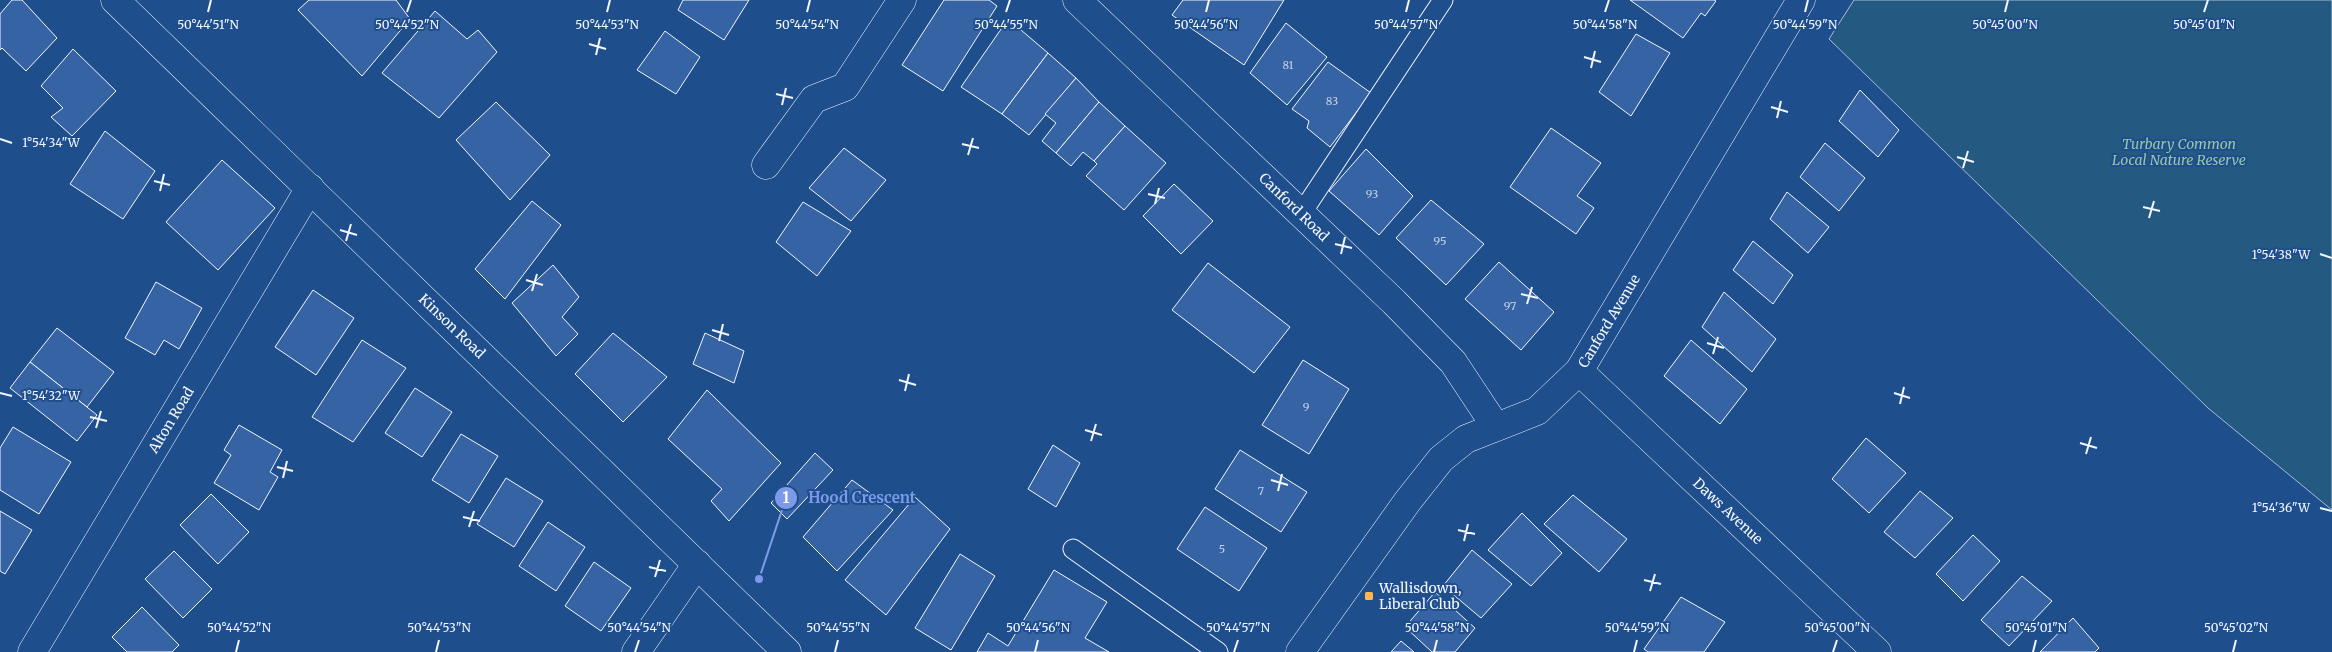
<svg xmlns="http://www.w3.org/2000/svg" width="2332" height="652" font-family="Merriweather,serif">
	<rect width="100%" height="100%" fill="#1f4e8c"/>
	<polygon fill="#245a82" stroke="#a8bbd7" points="1854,0 2332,0 2332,510 2208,408 1829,39"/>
	<g fill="#3563a3" stroke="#f2f6ff">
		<polygon points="12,0 22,0 57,38 26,71 2,48 0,50 0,14"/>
		<polygon points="309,0 396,0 410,19 362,76 298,10"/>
		<polygon points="683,0 749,0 724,40 678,10"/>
		<polygon points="944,0 989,0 997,6 943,91 902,65"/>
		<polygon points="1183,0 1284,0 1244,65 1172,15"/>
		<polygon points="1630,0 1714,0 1716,1 1705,16 1701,13 1683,38"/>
		<polygon points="435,11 467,39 478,30 497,52 439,118 382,73"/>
		<polygon points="1008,19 1048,53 1002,114 961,87"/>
		<polygon points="1286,23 1327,57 1287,105 1250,73"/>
		<polygon points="665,31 700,57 676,94 637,70"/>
		<polygon points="1636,34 1670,53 1631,116 1599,92"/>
		<polygon points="73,49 116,91 72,136 51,117 63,108 41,86"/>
		<polygon points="1048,53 1076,78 1029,135 1002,114"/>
		<polygon points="1328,62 1371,93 1330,147 1307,128 1309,121 1292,109"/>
		<polygon points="1076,78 1099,102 1056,153 1042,141 1056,123 1045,114"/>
		<polygon points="1860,90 1899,130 1878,157 1839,121"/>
		<polygon points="496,102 550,155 510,200 456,140"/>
		<polygon points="1099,102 1125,126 1094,161 1083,152 1071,166 1056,153"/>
		<polygon points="1125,126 1166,163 1124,210 1086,176 1097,164 1094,161"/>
		<polygon points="1551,128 1601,163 1577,196 1594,208 1576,234 1510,187"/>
		<polygon points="105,131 155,171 123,219 70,184"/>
		<polygon points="1825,143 1865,178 1839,211 1800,177"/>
		<polygon points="844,148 886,180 851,221 809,188"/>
		<polygon points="1366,149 1413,196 1379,235 1329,191"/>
		<polygon points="222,160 275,208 218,270 166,222"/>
		<polygon points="1174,184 1213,221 1181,254 1143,216"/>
		<polygon points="1787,192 1829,227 1808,253 1770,219"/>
		<polygon points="1431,200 1484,244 1446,285 1396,238"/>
		<polygon points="532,201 561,225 505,299 475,269"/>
		<polygon points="803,202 851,231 817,276 776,242"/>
		<polygon points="1753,241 1793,275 1773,304 1733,270"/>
		<polygon points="1499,262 1554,312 1521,350 1465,299"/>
		<polygon points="1208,263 1290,327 1254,373 1172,310"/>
		<polygon points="553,265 579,297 562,317 578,334 556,356 512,303"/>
		<polygon points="156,282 202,308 179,349 164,340 155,355 125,338"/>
		<polygon points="313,290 354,318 316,375 275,347"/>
		<polygon points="1724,292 1776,339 1752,372 1702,327"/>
		<polygon points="57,328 114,372 87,407 30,362"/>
		<polygon points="613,333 667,377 623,422 575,374"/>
		<polygon points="705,333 744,351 734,383 693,364"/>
		<polygon points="362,340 406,368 353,442 312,417"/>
		<polygon points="1691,340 1747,389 1720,424 1664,376"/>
		<polygon points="1303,360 1349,389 1309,454 1262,425"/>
		<polygon points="30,362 97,415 77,441 10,388"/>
		<polygon points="415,388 452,412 422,457 385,433"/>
		<polygon points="707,390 781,463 729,521 711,501 722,489 668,439"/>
		<polygon points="239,425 282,450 270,472 278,477 259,510 214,483 231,455 224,450"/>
		<polygon points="13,427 71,462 39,514 0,490 0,448"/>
		<polygon points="461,434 498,456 469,503 432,480"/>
		<polygon points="1866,438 1906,473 1869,513 1832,479"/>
		<polygon points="1053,445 1080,463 1056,507 1028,489"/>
		<polygon points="1240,450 1307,492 1281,532 1215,489"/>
		<polygon points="815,453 833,470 787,519 771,503"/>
		<polygon points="506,478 543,501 514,547 477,524"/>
		<polygon points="852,480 893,510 837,571 803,537"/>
		<polygon points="1920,491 1953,518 1915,558 1884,532"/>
		<polygon points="211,494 249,532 218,564 180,525"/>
		<polygon points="1573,495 1627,539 1599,572 1544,524"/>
		<polygon points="915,497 950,529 886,615 845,580"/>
		<polygon points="1205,507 1267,548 1239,591 1177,549"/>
		<polygon points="0,511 32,530 5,574 0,571"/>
		<polygon points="1522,513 1562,553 1531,586 1488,550"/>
		<polygon points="548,522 585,547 556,591 519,566"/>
		<polygon points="1973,535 2000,561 1963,601 1936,574"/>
		<polygon points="1472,550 1512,584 1481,618 1443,586"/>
		<polygon points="174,551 212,589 183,618 145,579"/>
		<polygon points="960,554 995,576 951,650 915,628"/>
		<polygon points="594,562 631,588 601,631 565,606"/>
		<polygon points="1054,570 1107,602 1085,638 1109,652 977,652 988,633 1008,646"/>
		<polygon points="2022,576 2052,601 2009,646 1981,620"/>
		<polygon points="1435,592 1475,628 1455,652 1432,652 1405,627"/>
		<polygon points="1681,597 1725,622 1704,652 1648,652 1644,649"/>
		<polygon points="142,607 179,645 172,652 127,652 112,637"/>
		<polygon points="2073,618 2099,648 2095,652 2040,652"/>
		<polygon points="1401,641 1414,652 1391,652"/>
	</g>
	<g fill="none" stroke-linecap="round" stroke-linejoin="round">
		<g stroke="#f2f6ff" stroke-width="21">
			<g id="service">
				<polyline points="1301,214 1443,0"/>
				<polyline points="1073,549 1218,652"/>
			</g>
		</g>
		<g stroke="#f2f6ff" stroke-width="29">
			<g id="minor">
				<polyline points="1077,0 1394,302 1453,362 1496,427"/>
				<polyline points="766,165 814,99 845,87 902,0"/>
				<polyline points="1579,371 1877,652"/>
				<polyline points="32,652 310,188"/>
				<polyline points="636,652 697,564"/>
				<polyline points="1300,652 1407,502 1441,459 1466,439 1537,411 1579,371 1801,0"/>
			</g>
		</g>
		<g stroke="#f2f6ff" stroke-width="29">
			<polyline id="tertiary" points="115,0 787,652"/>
		</g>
		<use href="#service" stroke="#1f4e8c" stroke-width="19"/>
		<use href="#minor" stroke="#1f4e8c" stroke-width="28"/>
		<use href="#tertiary" stroke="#1f4e8c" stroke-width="28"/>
	</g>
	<path fill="none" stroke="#f2f6ff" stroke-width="2" d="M208,12L211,0M407,12L411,0M607,12L610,0M807,12L810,0M1006,12L1010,0M1206,12L1209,0M1406,12L1409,0M1605,12L1609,0M1805,12L1808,0M2005,12L2008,0M2204,12L2208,0M589,44L606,49M596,55L600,38M1584,57L1601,62M1591,68L1595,51M776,94L793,98M782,105L786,88M1771,107L1788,112M1777,118L1781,101M0,139L12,143M962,144L979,148M968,155L973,138M1957,157L1974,162M1963,168L1968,151M154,181L170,185M160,191L164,174M1148,194L1165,198M1155,204L1159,188M2143,207L2160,211M2149,218L2154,201M340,230L357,235M346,241L351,224M1335,244L1352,248M1341,254L1345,237M2320,254L2332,258M526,280L543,285M532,291L537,274M1521,294L1538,298M1527,304L1532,287M712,330L729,335M719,341L723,324M1707,343L1724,348M1713,354L1718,337M899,380L916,385M905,391L909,374M0,393L12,396M1894,393L1910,398M1900,404L1904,387M90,417L107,421M96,428L101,411M1085,430L1102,435M1091,441L1096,424M2080,443L2097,448M2086,454L2091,437M277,467L293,471M283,478L287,461M1271,480L1288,485M1278,491L1282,474M2320,508L2332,511M463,517L480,521M469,527L474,511M1458,530L1475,534M1464,541L1468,524M649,567L666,571M655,577L660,560M1644,580L1661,584M1650,591L1655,574M236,652L239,640M436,652L439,640M635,652L639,640M835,652L838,640M1035,652L1038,640M1234,652L1238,640M1434,652L1437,640M1634,652L1637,640M1833,652L1837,640M2033,652L2036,640M2233,652L2236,640"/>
	<rect fill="#ffb74d" stroke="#1f4e8c" stroke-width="2" x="1364" y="591" width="10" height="10" rx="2.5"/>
	<g text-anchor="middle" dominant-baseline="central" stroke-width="4" stroke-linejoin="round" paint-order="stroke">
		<g font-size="11" fill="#c3d1e8">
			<text x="1288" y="65">81</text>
			<text x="1332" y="101">83</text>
			<text x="1372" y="194">93</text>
			<text x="1440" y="241">95</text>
			<text x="1510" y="306">97</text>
			<text x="1306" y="407">9</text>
			<text x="1261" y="491">7</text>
			<text x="1222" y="549">5</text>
		</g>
		<g font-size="14" font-style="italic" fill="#97c8a6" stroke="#1f4e8c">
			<text x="2179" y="144">Turbary Common<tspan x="2179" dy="16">Local Nature Reserve</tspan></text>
		</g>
		<g font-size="14" fill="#f2f6ff" stroke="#1f4e8c">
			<text transform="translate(1294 207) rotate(44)">Canford Road</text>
			<text transform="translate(1609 321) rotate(-59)">Canford Avenue</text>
			<text transform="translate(452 326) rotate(44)">Kinson Road</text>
			<text transform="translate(171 420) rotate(-59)">Alton Road</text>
			<text transform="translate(1728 511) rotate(43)">Daws Avenue</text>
		</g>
		<g font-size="14" fill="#f2f6ff" stroke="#1f4e8c" text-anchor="start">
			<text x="1379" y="588">Wallisdown,<tspan x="1379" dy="16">Liberal Club</tspan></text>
		</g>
	</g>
	<g font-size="12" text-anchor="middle" fill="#f2f6ff" stroke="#1f4e8c" stroke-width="4" stroke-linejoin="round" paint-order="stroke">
		<text x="208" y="29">50°44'51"N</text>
		<text x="407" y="29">50°44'52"N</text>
		<text x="607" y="29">50°44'53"N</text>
		<text x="807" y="29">50°44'54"N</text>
		<text x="1006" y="29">50°44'55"N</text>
		<text x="1206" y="29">50°44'56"N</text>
		<text x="1406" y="29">50°44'57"N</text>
		<text x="1605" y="29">50°44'58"N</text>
		<text x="1805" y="29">50°44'59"N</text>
		<text x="2005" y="29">50°45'00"N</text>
		<text x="2204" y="29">50°45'01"N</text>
		<text x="51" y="147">1°54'34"W</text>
		<text x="2281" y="259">1°54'38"W</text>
		<text x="51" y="400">1°54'32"W</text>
		<text x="2281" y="512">1°54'36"W</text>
		<text x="239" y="632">50°44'52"N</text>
		<text x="439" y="632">50°44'53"N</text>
		<text x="639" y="632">50°44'54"N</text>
		<text x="838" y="632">50°44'55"N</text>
		<text x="1038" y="632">50°44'56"N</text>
		<text x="1238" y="632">50°44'57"N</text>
		<text x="1437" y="632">50°44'58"N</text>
		<text x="1637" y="632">50°44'59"N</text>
		<text x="1837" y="632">50°45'00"N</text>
		<text x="2036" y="632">50°45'01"N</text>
		<text x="2236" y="632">50°45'02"N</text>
	</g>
	<path fill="none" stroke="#7d9aea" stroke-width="2" d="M759 579L786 498"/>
	<g fill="#7d9aea" stroke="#1f4e8c" stroke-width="2">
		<circle cx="759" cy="579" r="5"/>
		<circle cx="786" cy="498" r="12"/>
	</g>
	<g font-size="15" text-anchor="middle" font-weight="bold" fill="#fff">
		<text x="786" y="503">1</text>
	</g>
	<g font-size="15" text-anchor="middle" font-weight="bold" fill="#7d9aea" stroke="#1f4e8c" stroke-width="4" stroke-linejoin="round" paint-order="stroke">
		<text x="862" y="503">Hood Crescent</text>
	</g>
</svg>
